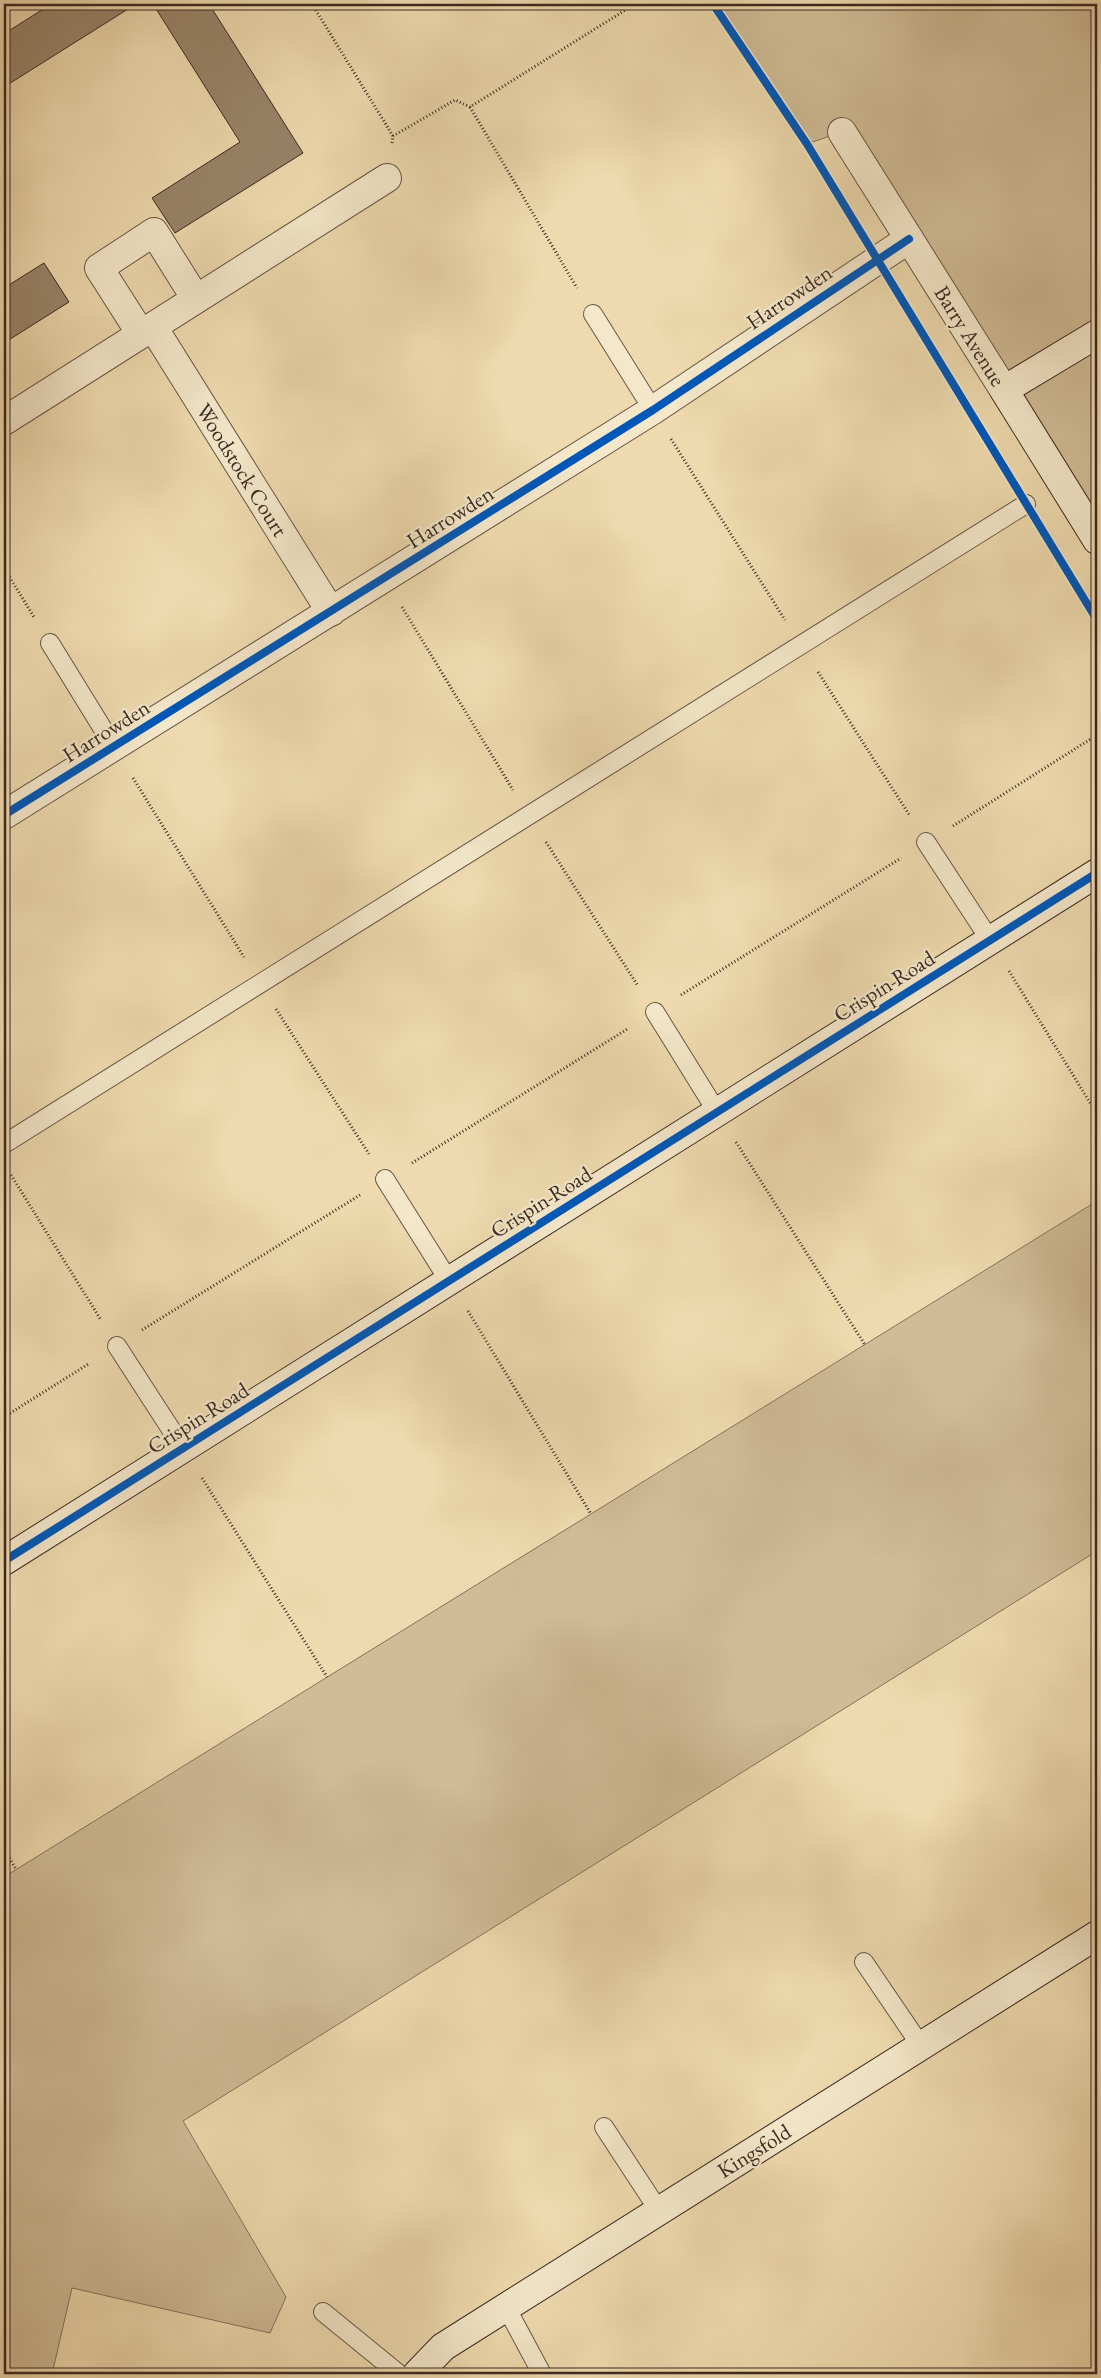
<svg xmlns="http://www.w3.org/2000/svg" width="1101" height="2378" font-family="'EB Garamond',serif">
	<rect width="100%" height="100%" fill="#eedaae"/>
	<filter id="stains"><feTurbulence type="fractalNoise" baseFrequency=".004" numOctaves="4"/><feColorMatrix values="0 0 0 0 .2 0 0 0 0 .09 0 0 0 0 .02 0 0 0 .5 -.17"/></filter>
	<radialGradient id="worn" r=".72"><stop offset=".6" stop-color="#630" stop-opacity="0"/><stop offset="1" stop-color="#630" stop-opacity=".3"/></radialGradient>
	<g fill="#d0bc96" stroke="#86725c">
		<polygon points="713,4 1097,4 1097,540 841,132 807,144"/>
		<polygon points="1097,1201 1097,1551 183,2121 286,2297 270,2333 72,2288 52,2374 4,2374 4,1877"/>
	</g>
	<g fill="#99856b" stroke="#3c2922">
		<polygon points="51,4 136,4 4,87 4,34"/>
		<polygon points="153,4 209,4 303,153 175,233 152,198 240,142"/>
		<polygon points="44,263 69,302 4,343 4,288"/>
	</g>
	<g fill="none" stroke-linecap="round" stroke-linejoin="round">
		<g stroke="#685545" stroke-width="20">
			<g id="lane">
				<polyline points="593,314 653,410"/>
				<polyline points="50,643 114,747"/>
				<polyline points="926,842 990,940"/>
				<polyline points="655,1012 717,1112"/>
				<polyline points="4,1144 1026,504"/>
				<polyline points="385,1179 449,1281"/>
				<polyline points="117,1346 183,1448"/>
				<polyline points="864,1962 921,2046"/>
				<polyline points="604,2127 659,2211"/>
				<polyline points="506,2307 542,2374"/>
				<polyline points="323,2312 399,2374"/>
			</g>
		</g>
		<g stroke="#685545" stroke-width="30">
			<g id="street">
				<polyline points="842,132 1004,390"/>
				<polyline points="153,327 331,612"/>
				<polyline points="141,334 99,268 154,232 196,299"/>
				<polyline points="4,421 387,178"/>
				<polyline points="4,815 653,410 909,239"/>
			</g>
		</g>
		<g stroke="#3c2922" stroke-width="30">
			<g id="secondary">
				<polyline points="1097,334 1004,390 1097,540"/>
				<polyline points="4,1561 1097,873"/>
				<polyline points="417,2374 443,2347 1097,1935"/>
			</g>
		</g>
		<g stroke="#3c2922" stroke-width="3" stroke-dasharray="1 2.5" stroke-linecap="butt">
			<polyline points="312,4 393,136"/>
			<polyline points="470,107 577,288"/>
			<polyline points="392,143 393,136 455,100 470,107 635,4"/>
			<polyline points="671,439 785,620"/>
			<polyline points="4,568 34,617"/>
			<polyline points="402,607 513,790"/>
			<polyline points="818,672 910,816"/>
			<polyline points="133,778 244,957"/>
			<polyline points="953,826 1097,735"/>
			<polyline points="546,842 638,986"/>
			<polyline points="1009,971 1097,1114"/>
			<polyline points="681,995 901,858"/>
			<polyline points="276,1009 369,1154"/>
			<polyline points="736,1142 865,1345"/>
			<polyline points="412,1163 629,1028"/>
			<polyline points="11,1175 101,1320"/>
			<polyline points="468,1311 591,1514"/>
			<polyline points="142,1330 360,1195"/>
			<polyline points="4,1417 90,1363"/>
			<polyline points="202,1478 327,1677"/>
			<polyline points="4,1849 16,1869"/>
		</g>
		<use href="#lane" stroke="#f4e7ca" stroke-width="18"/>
		<use href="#street" stroke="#f4e7ca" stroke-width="28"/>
		<use href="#secondary" stroke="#f4e7ca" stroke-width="28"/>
		<g stroke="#f4e7ca" stroke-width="11">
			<g id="cycleway">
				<polyline points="713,4 807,144 1097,620"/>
				<polyline points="4,815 653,410 909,239"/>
				<polyline points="4,1561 1097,873"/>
			</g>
		</g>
		<use href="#cycleway" stroke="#0057b8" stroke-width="8"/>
	</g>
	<g text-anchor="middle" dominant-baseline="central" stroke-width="4.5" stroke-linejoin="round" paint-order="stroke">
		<g font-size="22" fill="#3c2922" stroke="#f4e7ca">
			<text transform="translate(789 297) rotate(-34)">Harrowden</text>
			<text transform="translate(970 336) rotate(58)">Barry Avenue</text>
			<text transform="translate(242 470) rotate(58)">Woodstock Court</text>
			<text transform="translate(450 517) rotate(-32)">Harrowden</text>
			<text transform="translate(106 731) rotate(-32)">Harrowden</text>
			<text transform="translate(884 986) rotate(-32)">Crispin Road</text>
			<text transform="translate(541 1202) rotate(-32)">Crispin Road</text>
			<text transform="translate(198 1418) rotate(-32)">Crispin Road</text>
			<text transform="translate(754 2151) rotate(-32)">Kingsfold</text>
		</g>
	</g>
	<rect width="1101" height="2378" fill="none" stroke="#eedaae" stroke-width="20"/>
	<rect x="5" y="5" width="1091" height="2368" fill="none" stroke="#3c2922" stroke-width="2.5"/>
	<rect x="10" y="10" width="1081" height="2358" fill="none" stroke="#3c2922"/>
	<rect width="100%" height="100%" filter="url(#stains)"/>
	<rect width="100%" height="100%" fill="url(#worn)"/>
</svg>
